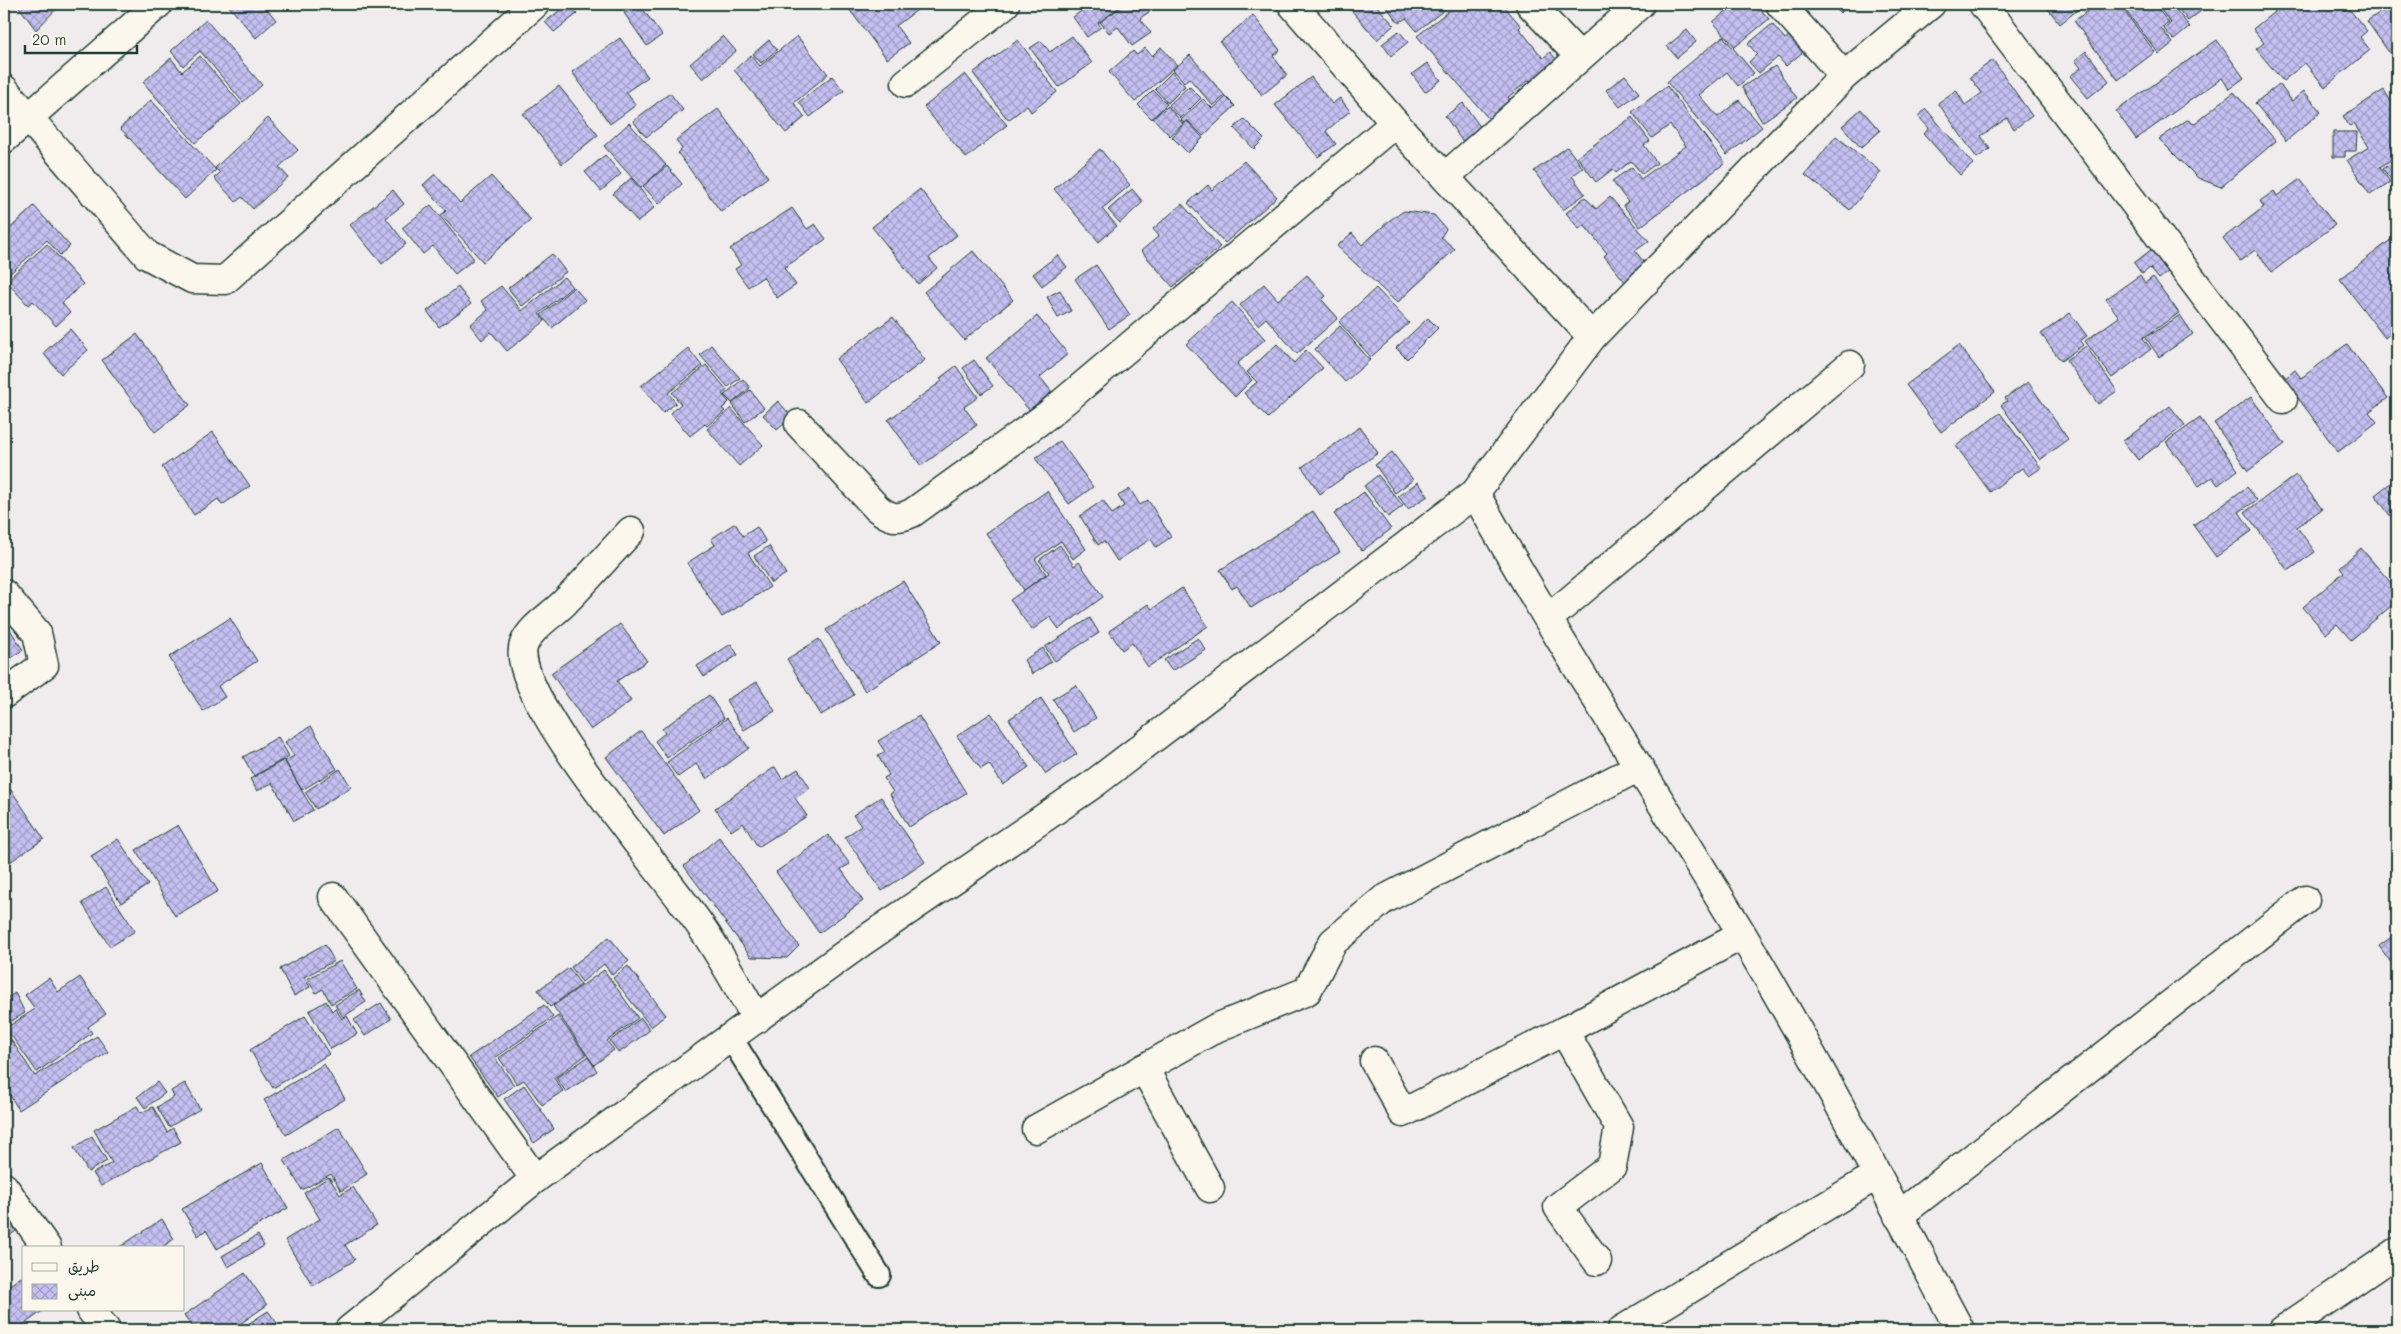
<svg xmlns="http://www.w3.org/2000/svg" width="2401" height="1334" font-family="Mali,'Playpen Sans Arabic',sans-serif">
	<defs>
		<pattern id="building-cross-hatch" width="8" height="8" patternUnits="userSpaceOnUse" patternTransform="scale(1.25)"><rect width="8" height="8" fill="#c6c0f2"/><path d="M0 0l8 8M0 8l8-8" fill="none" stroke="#a09dc5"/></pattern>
	</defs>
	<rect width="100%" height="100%" fill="#f0eced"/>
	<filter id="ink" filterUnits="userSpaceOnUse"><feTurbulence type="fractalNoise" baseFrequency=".02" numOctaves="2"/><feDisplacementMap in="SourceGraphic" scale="10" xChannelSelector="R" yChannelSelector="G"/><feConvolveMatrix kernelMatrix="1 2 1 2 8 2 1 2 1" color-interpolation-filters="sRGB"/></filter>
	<g filter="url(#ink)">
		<g fill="url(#building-cross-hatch)" stroke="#1f3d34">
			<polygon points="17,4 61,4 36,30"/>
			<polygon points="229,4 263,4 276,20 256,38 228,5"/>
			<polygon points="568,4 577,14 554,32 545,22"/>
			<polygon points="639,4 662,35 647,46 624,13"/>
			<polygon points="845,4 925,4 896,26 909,43 887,59"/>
			<polygon points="1091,4 1124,4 1098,23 1101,27 1087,37 1073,17"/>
			<polygon points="1125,4 1161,4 1140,18 1151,33 1132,46 1118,27 1109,33 1100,22"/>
			<polygon points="1346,4 1375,4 1394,25 1377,40"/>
			<polygon points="1384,4 1452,4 1417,31 1406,18 1399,23"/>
			<polygon points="1457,4 1502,4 1521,26 1519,28 1543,58 1550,52 1564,68 1537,90 1529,80 1508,97 1517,108 1495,126 1417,36"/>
			<polygon points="1735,4 1750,4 1752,7 1756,4 1769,19 1735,47 1713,22"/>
			<polygon points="1832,4 1852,4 1840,13"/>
			<polygon points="2044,4 2085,4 2060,24"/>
			<polygon points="2097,4 2119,4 2155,52 2118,80 2074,21"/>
			<polygon points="2125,4 2154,4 2169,23 2161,28 2173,43 2159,54 2122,6"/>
			<polygon points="2166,4 2171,4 2190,27 2174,40 2164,29 2171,23 2160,9"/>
			<polygon points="2174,4 2210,4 2188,21"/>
			<polygon points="2284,4 2345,4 2367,31 2360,37 2370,50 2325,87 2305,63 2283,81 2256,49 2264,43 2253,29"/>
			<polygon points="2388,7 2397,19 2397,64 2367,21"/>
			<polygon points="1253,15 1280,50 1273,56 1287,75 1262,95 1220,42"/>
			<polygon points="206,20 262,85 243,102 200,51 183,66 171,51"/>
			<polygon points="1772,24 1785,39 1795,31 1809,47 1786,66 1778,57 1759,73 1749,62 1757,54 1748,44"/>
			<polygon points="1687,30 1696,42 1677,58 1667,46"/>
			<polygon points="1399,31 1408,42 1391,56 1382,44"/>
			<polygon points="723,36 736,51 703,79 690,64"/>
			<polygon points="797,36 828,74 794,103 805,117 786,133 734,70 751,55 760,66"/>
			<polygon points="1072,36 1092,63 1059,87 1030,48 1041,41 1050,52"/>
			<polygon points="1723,36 1754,73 1738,86 1727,72 1699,95 1718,117 1739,100 1762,127 1727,155 1667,82"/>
			<polygon points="620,38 648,77 626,92 636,105 610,124 572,72"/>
			<polygon points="769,40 777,50 761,63 753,54"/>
			<polygon points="1018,40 1057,92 1031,112 1027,106 1008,120 973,73"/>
			<polygon points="2217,40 2244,78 2229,89 2222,78 2136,139 2116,111"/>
			<polygon points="1161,47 1177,65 1135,102 1109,72 1133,51 1137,55 1145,48 1152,56"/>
			<polygon points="2086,51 2109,81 2088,98 2070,76 2081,68 2075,60"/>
			<polygon points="1190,55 1225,96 1213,106 1189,78 1184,82 1173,70"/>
			<polygon points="200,56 241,104 195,143 143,82 171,58 182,72"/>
			<polygon points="1993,60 2032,116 2014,129 2007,118 1981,136 1990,149 1977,158 1938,103 1956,90 1965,105 1982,93 1970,77"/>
			<polygon points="1427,63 1441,80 1425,92 1412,74"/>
			<polygon points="1775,66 1797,98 1762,122 1742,87"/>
			<polygon points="1172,72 1185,86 1168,103 1155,89"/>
			<polygon points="965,74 1007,125 966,158 924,107"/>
			<polygon points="1625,75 1639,93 1620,107 1606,90"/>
			<polygon points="832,76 844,91 810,117 799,102"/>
			<polygon points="1311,77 1332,104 1340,98 1350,111 1326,131 1336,144 1318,157 1275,105"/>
			<polygon points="2279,84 2292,101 2304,91 2321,112 2286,141 2255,103"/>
			<polygon points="559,86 598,135 562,164 523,114"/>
			<polygon points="1189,86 1201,98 1181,118 1169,105"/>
			<polygon points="1667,86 1725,163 1640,227 1623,205 1628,202 1612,181 1632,167 1641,179 1686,146 1670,125 1652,138 1632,112"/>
			<polygon points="1153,90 1167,104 1152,119 1138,105"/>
			<polygon points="2384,90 2397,111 2397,156 2380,167 2390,182 2370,195 2347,160 2369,147 2354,124 2350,127 2343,116"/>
			<polygon points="2234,92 2276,141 2221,187 2198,178 2159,139 2187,120 2195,123"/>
			<polygon points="670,93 683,110 646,137 633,121"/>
			<polygon points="1226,97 1235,106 1203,136 1187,120 1184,123 1181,120 1203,99 1213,109"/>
			<polygon points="151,100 216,170 185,199 120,128"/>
			<polygon points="1463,103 1481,128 1462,141 1445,116"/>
			<polygon points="1168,106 1183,124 1170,136 1153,118"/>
			<polygon points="718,109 768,177 721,212 678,153 682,149 676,140"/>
			<polygon points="1861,109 1880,131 1861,148 1842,126"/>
			<polygon points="1926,109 1973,164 1960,175 1924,134 1929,128 1918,116"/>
			<polygon points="1632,117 1650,141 1644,145 1657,163 1642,174 1631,161 1616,173 1613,169 1596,182 1577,157"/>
			<polygon points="268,118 298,150 279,167 288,177 253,209 242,197 236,202 214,178 220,173 215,168"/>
			<polygon points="1244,119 1264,139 1254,149 1234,128"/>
			<polygon points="1187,121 1203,138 1188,153 1172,137"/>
			<polygon points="629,123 666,165 641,188 604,146"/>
			<polygon points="2333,132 2357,132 2356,151 2345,151 2345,157 2333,157"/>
			<polygon points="1836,136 1881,172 1850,210 1805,175"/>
			<polygon points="1567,147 1583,168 1572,176 1585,194 1563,210 1534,171"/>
			<polygon points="1100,149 1130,185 1102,209 1117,226 1099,242 1054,189"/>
			<polygon points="605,155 621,174 601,191 585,172"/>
			<polygon points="2397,159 2397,179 2393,182 2383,169"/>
			<polygon points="1244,161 1277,197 1225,243 1188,203 1208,185 1212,190"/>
			<polygon points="667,166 682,184 659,204 643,186"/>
			<polygon points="435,174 460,203 491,176 531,220 483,262 441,215 446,211 423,185"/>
			<polygon points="631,178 655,207 638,222 613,194"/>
			<polygon points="2300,179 2335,225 2272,272 2255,250 2240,261 2223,238 2264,207 2260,201 2274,191 2277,196"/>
			<polygon points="920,189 957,235 929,258 937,268 918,284 872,227"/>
			<polygon points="1132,189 1143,202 1120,223 1108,210"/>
			<polygon points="393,190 404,204 386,218 406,244 382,264 350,225"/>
			<polygon points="1585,197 1596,209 1610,197 1649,241 1635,251 1647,266 1626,283 1604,256 1607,253 1584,225 1579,229 1566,213"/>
			<polygon points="1182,204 1220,247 1173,287 1141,251 1159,236 1153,229"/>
			<polygon points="431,205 474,259 455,274 433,246 423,254 402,228"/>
			<polygon points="34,206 70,246 60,255 47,240 4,279 4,234"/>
			<polygon points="792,208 807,229 815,224 826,239 784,268 796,285 777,298 763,277 748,287 735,269 741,265 730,249"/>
			<polygon points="1404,211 1434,215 1446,229 1441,237 1455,249 1397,303 1337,246 1352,233 1362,245 1390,220"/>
			<polygon points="2397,235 2397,328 2385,338 2340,279"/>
			<polygon points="2166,238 2183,260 2159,279 2150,268 2142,274 2134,263"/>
			<polygon points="47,244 83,284 62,303 70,313 56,326 33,301 28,305 6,281"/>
			<polygon points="973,251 1013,300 964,340 924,292"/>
			<polygon points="552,254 566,272 522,306 508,288"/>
			<polygon points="1058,255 1067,267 1042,286 1033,274"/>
			<polygon points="1096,265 1130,315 1109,329 1075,279"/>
			<polygon points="1307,275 1326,296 1322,300 1338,318 1297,354 1266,318 1258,325 1240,305 1264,284 1278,300"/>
			<polygon points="2140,275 2145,283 2153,277 2179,313 2143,338 2151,349 2112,378 2085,341 2119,317 2106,299"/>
			<polygon points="564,277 572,287 539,314 545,321 507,351 491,332 482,340 470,325 488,310 481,301 501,286 522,311"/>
			<polygon points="458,287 471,304 439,327 427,311"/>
			<polygon points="574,287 585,300 552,328 541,315"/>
			<polygon points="1376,288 1409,323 1371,357 1339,322"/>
			<polygon points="1060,290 1071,311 1058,318 1047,297"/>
			<polygon points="1232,302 1265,339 1237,364 1252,380 1235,397 1186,344"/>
			<polygon points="2070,313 2087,336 2080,341 2083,345 2061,361 2041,334"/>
			<polygon points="2180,315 2193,334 2159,357 2146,338"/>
			<polygon points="1037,316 1068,354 1040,377 1052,392 1029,410 986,358"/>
			<polygon points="893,317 925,360 868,403 836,359"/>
			<polygon points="1428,318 1438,328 1407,359 1396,348"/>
			<polygon points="1340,326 1370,360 1345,382 1315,349"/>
			<polygon points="70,329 88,350 61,374 43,353"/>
			<polygon points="137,334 190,405 155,432 102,360"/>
			<polygon points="1277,344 1294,363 1306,350 1323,368 1268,418 1244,393 1257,382 1247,372"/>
			<polygon points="2347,344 2388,398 2369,412 2377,422 2338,452 2284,379 2295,370 2301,378"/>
			<polygon points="711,345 740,378 728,387 700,355"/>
			<polygon points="1959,345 1995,392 1941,432 1906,385"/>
			<polygon points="2086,346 2117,391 2098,404 2066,360"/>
			<polygon points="688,348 702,366 668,393 676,403 663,413 641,386"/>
			<polygon points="974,360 993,386 981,394 963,368"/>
			<polygon points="706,365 727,390 722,394 729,402 722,409 725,411 707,426 705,424 690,436 670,413 681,404 672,393"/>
			<polygon points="956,366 978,397 964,407 977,425 921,466 888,420 942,381 940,378"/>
			<polygon points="743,379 750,388 732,403 724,395"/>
			<polygon points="2028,382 2068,439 2040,460 2001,405 2007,401 2005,398"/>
			<polygon points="750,390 764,408 745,422 732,404"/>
			<polygon points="2251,397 2285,444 2248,471 2214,423"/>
			<polygon points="778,401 792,417 777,430 763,415"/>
			<polygon points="2170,406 2185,425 2138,460 2123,441"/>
			<polygon points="731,408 763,445 739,466 707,429"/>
			<polygon points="2000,413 2041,468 2029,476 2022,468 1990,492 1956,446"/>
			<polygon points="2200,418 2238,470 2218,485 2212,477 2199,486 2166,442"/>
			<polygon points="1360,427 1378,453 1320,494 1302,467"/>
			<polygon points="213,432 250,486 222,505 218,499 194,515 162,467"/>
			<polygon points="1060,441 1093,487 1069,504 1035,458"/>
			<polygon points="2397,449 2397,465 2389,455"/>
			<polygon points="1392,452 1413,480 1395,493 1375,465"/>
			<polygon points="1378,475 1403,506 1388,517 1364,486"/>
			<polygon points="2296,475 2322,509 2297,527 2315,552 2288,571 2245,512"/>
			<polygon points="2397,478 2397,525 2375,495"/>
			<polygon points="1418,482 1428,496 1408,509 1398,496"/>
			<polygon points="2247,487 2257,500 2239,512 2252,531 2216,557 2193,525"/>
			<polygon points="1130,489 1140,505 1148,500 1171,537 1156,547 1151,539 1117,561 1104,541 1098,545 1080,516 1103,500 1112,514 1124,506 1118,496"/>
			<polygon points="1047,491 1086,549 1073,559 1061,541 1035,559 1046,574 1024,590 986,533"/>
			<polygon points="1364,492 1391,529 1362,551 1334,514"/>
			<polygon points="1313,511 1340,552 1251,608 1237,586 1232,589 1220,570"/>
			<polygon points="735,523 743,536 757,527 766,542 748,553 770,587 722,617 687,563 715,545 711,539"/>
			<polygon points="1060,545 1074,566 1079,562 1103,597 1059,629 1050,617 1032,630 1010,600 1049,573 1039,560"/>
			<polygon points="769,546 786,574 771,583 754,556"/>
			<polygon points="2361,548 2397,590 2397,601 2351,640 2337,624 2326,634 2303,607 2344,572 2340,567"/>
			<polygon points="903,581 941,642 865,691 826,630"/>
			<polygon points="1182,588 1208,626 1148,667 1132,643 1122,650 1109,631 1148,604 1152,609"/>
			<polygon points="230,618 257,661 218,686 225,697 203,711 169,657"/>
			<polygon points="1090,618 1099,633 1055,661 1045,647"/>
			<polygon points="4,620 23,650 4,663"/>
			<polygon points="620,624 647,661 617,681 631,701 591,730 551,673"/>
			<polygon points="1198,638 1206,650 1172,671 1164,660"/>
			<polygon points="819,639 854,695 821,715 787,659"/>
			<polygon points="731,644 738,655 704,677 697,666"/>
			<polygon points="1043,648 1051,662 1032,674 1024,660"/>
			<polygon points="757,682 775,711 744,730 726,700"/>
			<polygon points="1076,685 1096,718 1074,732 1053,699"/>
			<polygon points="709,695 724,718 667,758 655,741 665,733 662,729"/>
			<polygon points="1041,698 1077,754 1046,774 1009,719"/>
			<polygon points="991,713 1029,767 1003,785 989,764 981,769 957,736"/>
			<polygon points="919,716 966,793 909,827 890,794 893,792 884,778 889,775 878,756 885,752 878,741"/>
			<polygon points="727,718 749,748 707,779 696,764 678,777 667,762"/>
			<polygon points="311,726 337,769 302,790 285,761 294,756 285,742"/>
			<polygon points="641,731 699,810 664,836 606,757"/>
			<polygon points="278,737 289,756 254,776 243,757"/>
			<polygon points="284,760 313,810 294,821 272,783 257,791 250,779"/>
			<polygon points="775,767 782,779 798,769 810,788 795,798 807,816 758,847 743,823 731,831 715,808"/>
			<polygon points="340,769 351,787 316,809 305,792"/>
			<polygon points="11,790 44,839 4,866 4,795"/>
			<polygon points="881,797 925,862 882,891 845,837 861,826 853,815"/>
			<polygon points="178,825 218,891 175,916 136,850"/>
			<polygon points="828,835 850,864 841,869 863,901 819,933 776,872"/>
			<polygon points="719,837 799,946 787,958 751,957 684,866"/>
			<polygon points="118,839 148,885 121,903 91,856"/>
			<polygon points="106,887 135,931 110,947 82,903"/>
			<polygon points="2397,933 2397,971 2379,946"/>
			<polygon points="609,937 629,961 612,975 604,964 582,982 571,967"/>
			<polygon points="325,944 334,961 304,977 310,987 294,996 280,969"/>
			<polygon points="340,961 357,989 331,1004 323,989 316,993 307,979"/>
			<polygon points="628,966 666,1015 651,1027 613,978"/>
			<polygon points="569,968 581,985 550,1007 538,990"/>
			<polygon points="604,970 638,1018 607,1041 614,1050 594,1065 553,1006"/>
			<polygon points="80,977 106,1014 88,1027 92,1033 37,1072 6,1028 35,1009 25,995 49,978 58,992"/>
			<polygon points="359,990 366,1002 343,1017 335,1005"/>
			<polygon points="15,993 25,1013 4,1025 4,1000"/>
			<polygon points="326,1001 332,1011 335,1008 342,1019 347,1016 357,1034 331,1049 309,1011"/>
			<polygon points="381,1003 391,1019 365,1036 354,1020"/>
			<polygon points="544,1005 553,1017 495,1058 514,1085 498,1097 469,1057"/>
			<polygon points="305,1016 329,1054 273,1088 250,1050"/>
			<polygon points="558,1016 586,1055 554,1078 563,1091 542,1105 524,1080 517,1084 499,1058"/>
			<polygon points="641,1018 650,1030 619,1053 610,1041"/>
			<polygon points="4,1029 35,1076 97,1036 108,1052 19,1110 4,1086"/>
			<polygon points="588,1057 597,1071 566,1092 556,1078"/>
			<polygon points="324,1064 345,1099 286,1135 264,1100"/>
			<polygon points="157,1082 165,1093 145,1108 137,1097"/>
			<polygon points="185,1083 200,1109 169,1127 157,1107 174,1097 171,1091"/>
			<polygon points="524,1085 554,1129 534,1143 504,1099"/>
			<polygon points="137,1106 141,1113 153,1107 167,1132 173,1128 181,1142 101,1186 93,1173 112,1163 94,1130"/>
			<polygon points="339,1127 367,1174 341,1191 331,1174 302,1190 284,1160"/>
			<polygon points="92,1136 107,1161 88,1172 74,1148"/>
			<polygon points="262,1163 288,1208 217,1249 206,1230 198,1236 182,1209"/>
			<polygon points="329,1177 340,1195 353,1187 377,1225 345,1245 355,1260 313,1286 285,1240 320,1219 304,1193"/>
			<polygon points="4,1213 16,1231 4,1240"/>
			<polygon points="162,1219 174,1239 164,1246 166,1248 118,1248"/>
			<polygon points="258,1235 264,1246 228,1267 222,1256"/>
			<polygon points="245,1273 267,1305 237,1326 240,1330 210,1330 207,1326 201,1330 195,1330 184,1315"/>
			<polygon points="21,1277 24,1281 24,1310 44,1310 16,1330 4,1330 4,1289"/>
			<polygon points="268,1311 277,1323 267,1330 248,1330 245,1326"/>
		</g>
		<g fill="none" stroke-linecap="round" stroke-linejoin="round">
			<g stroke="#1f3d34" stroke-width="26">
				<polyline id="service" points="731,1038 879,1275"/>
			</g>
			<g stroke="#1f3d34" stroke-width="31">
				<g id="minor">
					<polyline points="1292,4 1395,123 1592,337"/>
					<polyline points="1530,4 1579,56"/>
					<polyline points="1780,4 1844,76"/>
					<polyline points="1983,4 2283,399"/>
					<polyline points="906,83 1005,4"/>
					<polyline points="4,89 147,255 192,279 225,280 535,4"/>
					<polyline points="4,139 158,4"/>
					<polyline points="1446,176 1640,4"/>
					<path d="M799,424L877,508C890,518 896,520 912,513L1049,414L1395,123"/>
					<path d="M1475,493C1558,643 1653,787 1742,934C1819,1063 1889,1197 1960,1330"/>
					<path d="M631,531C608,555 587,580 564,603C551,616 531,627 524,644C505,691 672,882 702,928C722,957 739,989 757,1019"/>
					<polyline points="4,594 37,633 44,665 4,694"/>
					<polyline points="1549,618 1850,365"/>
					<polyline points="333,897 535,1179"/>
					<polyline points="1564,1031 1619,1127 1612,1166 1558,1207 1597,1261"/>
					<polyline points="1374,1061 1403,1113 1564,1031 1742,935"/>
					<polyline points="1144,1068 1210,1188"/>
					<polyline points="1036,1129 1216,1028 1307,991 1333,942 1383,900 1639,767"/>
					<polyline points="4,1187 47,1248"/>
					<polyline points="1898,1216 2305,900"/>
					<polyline points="91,1310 106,1330"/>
					<polyline points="349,1330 535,1179 862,942 1092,785 1475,493 1592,337 1844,76 1931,4"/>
					<polyline points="1622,1330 1877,1175"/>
					<polyline points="2283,1330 2397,1252"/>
				</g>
			</g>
			<use href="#service" stroke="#fbf7ec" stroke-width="22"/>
			<use href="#minor" stroke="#fbf7ec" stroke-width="28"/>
		</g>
	</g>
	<rect width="2401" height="1334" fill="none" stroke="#fbf7ec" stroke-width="20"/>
	<rect x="10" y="10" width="2381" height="1314" fill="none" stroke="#1f3d34" stroke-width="2" filter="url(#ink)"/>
	<rect x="22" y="1246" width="162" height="65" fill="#fbf7ec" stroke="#a3ada2"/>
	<rect x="32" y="1263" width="25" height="8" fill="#fbf7ec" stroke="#a3ada2"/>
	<text x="68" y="1272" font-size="15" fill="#1f3d34">طريق</text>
	<rect x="32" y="1284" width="25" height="15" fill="url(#building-cross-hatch)" stroke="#a3ada2"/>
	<text x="68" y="1296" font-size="15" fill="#1f3d34">مبنى</text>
	<path d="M25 45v8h112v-8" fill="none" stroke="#1f3d34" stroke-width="2.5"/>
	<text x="32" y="45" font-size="15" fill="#1f3d34" stroke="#fbf7ec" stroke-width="4" paint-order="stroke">20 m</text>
</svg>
